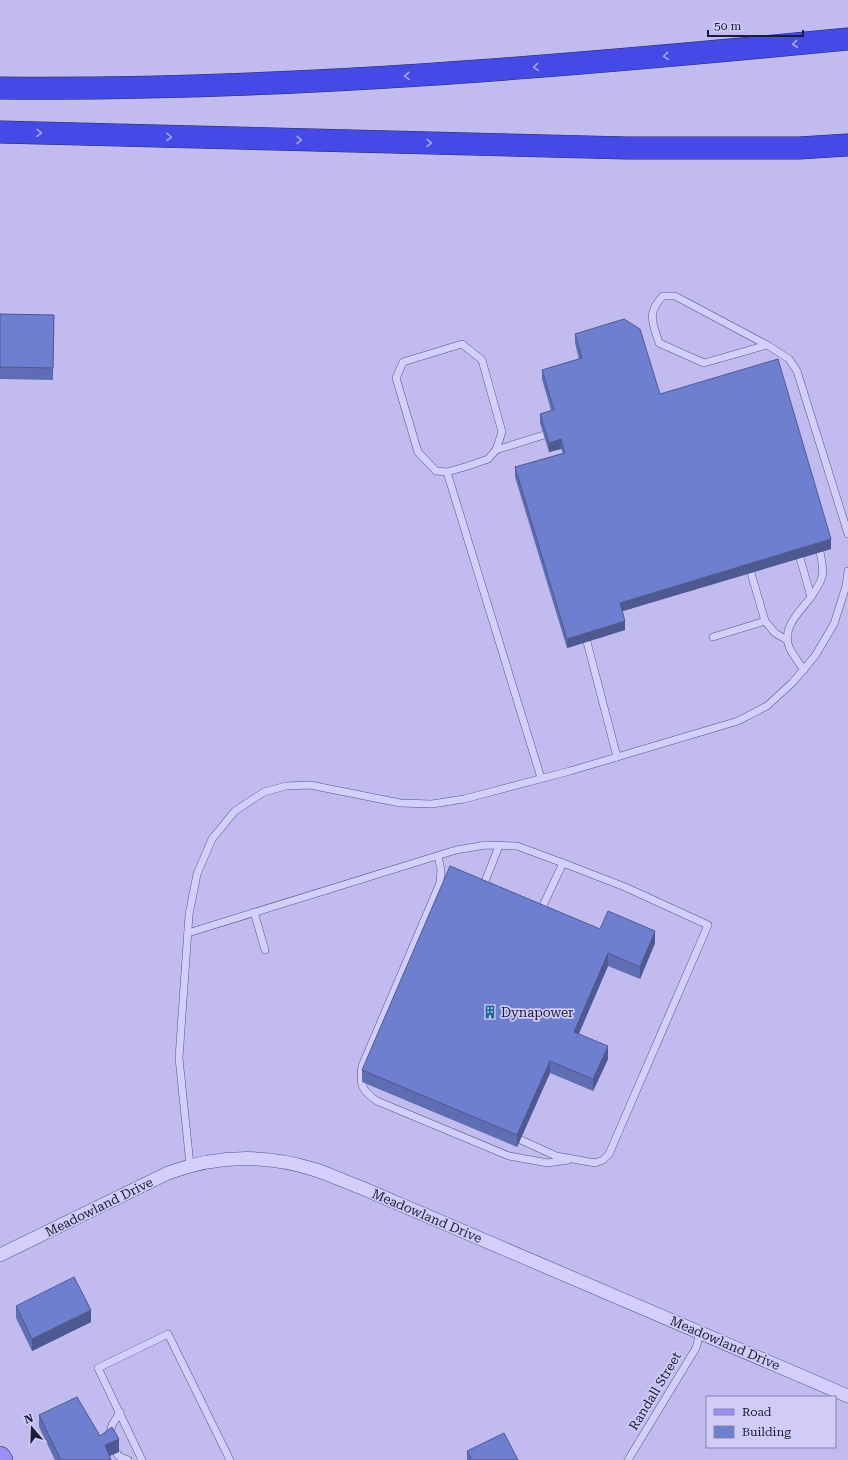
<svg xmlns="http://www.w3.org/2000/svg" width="848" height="1460" font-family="'Roboto Serif',serif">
	<rect width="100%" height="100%" fill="#c1bbf0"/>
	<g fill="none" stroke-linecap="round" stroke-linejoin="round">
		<g stroke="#545787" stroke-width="8">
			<g id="lane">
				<path d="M663,296H675L767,345L704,363L659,343C653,323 646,313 663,296Z"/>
				<polygon points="462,344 482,360 502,432 496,450 488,459 468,466 447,472 436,471 418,452 396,378 403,362"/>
				<polyline points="767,345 789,359 797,371 848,534"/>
				<polyline points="496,450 544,435"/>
				<polyline points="447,472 541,778"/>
				<path d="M800,558L811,597C800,612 780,628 790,649C794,656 799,663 804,670"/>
				<polyline points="751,573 765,621 775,633 787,640"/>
				<path d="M811,597C824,578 825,575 820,552"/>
				<polyline points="713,637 765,621"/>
				<polyline points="587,642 617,757"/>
				<path d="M438,856L441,870L440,883L362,1066C359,1084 362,1091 377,1101L509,1156L548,1163L568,1160"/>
				<polyline points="482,889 499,846"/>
				<polyline points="254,912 265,950"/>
				<polyline points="188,933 456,850 486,845 517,846 563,863 539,914"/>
				<polyline points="521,1140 556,1156 595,1163 603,1160 609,1154 708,925 625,887 563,863"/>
				<polyline points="190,1165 179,1058 189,915 197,874 212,839 235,811 264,792 286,786 310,785 400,803 432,804 464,799 570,771 738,721 767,706 792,683 815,656 834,624 846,586 848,571"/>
				<polyline points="109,1437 112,1425 120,1412"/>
				<polyline points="117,1453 118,1456 128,1460"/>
				<polyline points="142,1460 98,1368 168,1334 230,1460"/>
				<polyline points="628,1460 696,1348 700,1333"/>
			</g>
		</g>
		<g stroke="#545787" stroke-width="14">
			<path id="street" d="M0,1255L168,1173C216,1155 267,1154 316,1170C331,1175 346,1182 362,1188L848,1396"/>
		</g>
		<g stroke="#292e54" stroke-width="22">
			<polyline id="primary" points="0,1457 2,1460"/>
		</g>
		<g stroke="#292e54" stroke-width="23">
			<g id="highway">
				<path d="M0,88C283,91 566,66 848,39"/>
				<polyline points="0,132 627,148 799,148 848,145"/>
			</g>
		</g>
		<use href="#lane" stroke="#d3cefa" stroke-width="7"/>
		<use href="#street" stroke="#d3cefa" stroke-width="13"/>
		<use href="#primary" stroke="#9a8ff6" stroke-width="21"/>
		<use href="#highway" stroke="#4549e5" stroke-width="22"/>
	</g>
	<g fill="#5f6db3">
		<polygon points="0,314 54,315 53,380 0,379"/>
		<polygon points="575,334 660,394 831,549 622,611 625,630 567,648 515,477 515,467 563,453 561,449 549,452 540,423 540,414 551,410 542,379 542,370 579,359 575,343"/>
		<polygon points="600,929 655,943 640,979 608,966 579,1034 608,1059 593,1091 550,1073 517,1147 362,1082 362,1070"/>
		<polygon points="16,1306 91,1322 32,1351 16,1318"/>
		<polygon points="39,1415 100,1436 119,1452 109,1456 111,1460 55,1460 39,1427"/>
		<polygon points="467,1451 518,1460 467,1460"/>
	</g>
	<g fill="#4e5992">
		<polygon points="561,439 561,449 549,452 549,443"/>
		<polygon points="831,539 831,549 620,612 620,603"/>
		<polygon points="625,621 625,630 567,648 567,639"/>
		<polygon points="655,931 655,943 640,979 640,967"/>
		<polygon points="608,953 608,966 574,1044 574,1032"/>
		<polygon points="608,1046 608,1059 593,1091 593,1079"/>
		<polygon points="550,1061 550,1073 517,1147 517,1135"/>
		<polygon points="91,1310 91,1322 32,1351 32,1339"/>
		<polygon points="119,1439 119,1452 105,1458 105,1445"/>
	</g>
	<g fill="#6f7fd0" stroke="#4e5992">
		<polygon points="0,314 54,315 53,368 0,367"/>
		<polygon points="624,319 640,329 660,394 778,359 831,539 620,603 625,621 567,639 515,467 565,453 561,439 549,443 540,414 554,410 542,370 582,358 575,334"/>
		<polygon points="450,866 600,929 608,911 655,931 640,967 608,953 574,1032 608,1046 593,1079 550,1061 517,1135 362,1070"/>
		<polygon points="74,1277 91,1310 32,1339 16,1306"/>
		<polygon points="77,1397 100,1436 112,1427 119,1439 105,1445 111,1460 61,1460 39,1415"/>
		<polygon points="504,1433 518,1460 472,1460 467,1451"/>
	</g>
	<defs><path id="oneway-chevron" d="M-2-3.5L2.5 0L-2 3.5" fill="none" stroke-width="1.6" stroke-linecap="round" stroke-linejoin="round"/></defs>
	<g stroke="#a6a4f2">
		<use href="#oneway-chevron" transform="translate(795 44) rotate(174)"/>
		<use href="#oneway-chevron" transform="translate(666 56) rotate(175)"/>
		<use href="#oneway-chevron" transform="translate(536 67) rotate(175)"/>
		<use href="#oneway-chevron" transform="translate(407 76) rotate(176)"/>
		<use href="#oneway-chevron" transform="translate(39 133) rotate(2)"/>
		<use href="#oneway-chevron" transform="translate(169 137) rotate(1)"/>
		<use href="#oneway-chevron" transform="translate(299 140) rotate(1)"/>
		<use href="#oneway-chevron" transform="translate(429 143) rotate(2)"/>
	</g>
	<defs>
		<g id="building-bare" transform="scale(1.08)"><path d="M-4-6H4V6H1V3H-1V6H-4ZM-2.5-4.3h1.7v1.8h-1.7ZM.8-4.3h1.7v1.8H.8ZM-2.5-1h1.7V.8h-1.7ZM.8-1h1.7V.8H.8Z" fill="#226899" stroke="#d0cbf7" stroke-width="2.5" paint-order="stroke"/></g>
	</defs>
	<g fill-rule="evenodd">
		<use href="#building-bare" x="490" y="1012"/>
	</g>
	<g text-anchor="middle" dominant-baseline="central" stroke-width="3.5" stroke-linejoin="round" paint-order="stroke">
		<g font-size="13" fill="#1a1d35" stroke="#d0cbf7" text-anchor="start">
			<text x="501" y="1012">Dynapower</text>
		</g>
		<g font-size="13" fill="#1a1d35" stroke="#d0cbf7">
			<text transform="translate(99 1207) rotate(-26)">Meadowland Drive</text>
			<text transform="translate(427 1216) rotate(23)">Meadowland Drive</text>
			<text transform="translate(725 1343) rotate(23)">Meadowland Drive</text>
			<text transform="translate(655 1391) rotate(-59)">Randall Street</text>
		</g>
	</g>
	<rect x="706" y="1396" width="130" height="52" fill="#d0cbf7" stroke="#8785a9"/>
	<rect x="714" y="1409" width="20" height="6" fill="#9a8ff6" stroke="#8785a9"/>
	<text x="742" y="1416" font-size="12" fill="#1a1d35">Road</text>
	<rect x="714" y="1426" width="20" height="12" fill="#6f7fd0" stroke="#8785a9"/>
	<text x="742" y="1436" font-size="12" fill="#1a1d35">Building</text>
	<g transform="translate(32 1428) rotate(341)" stroke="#d0cbf7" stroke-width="3" paint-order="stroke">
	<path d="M0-3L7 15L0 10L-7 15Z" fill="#1a1d35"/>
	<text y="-6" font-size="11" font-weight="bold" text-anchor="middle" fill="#1a1d35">N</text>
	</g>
	<path d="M708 30v6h95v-6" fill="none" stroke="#1a1d35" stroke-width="2"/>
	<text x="714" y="30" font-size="12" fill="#1a1d35" stroke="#d0cbf7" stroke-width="3" paint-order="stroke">50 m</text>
</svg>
